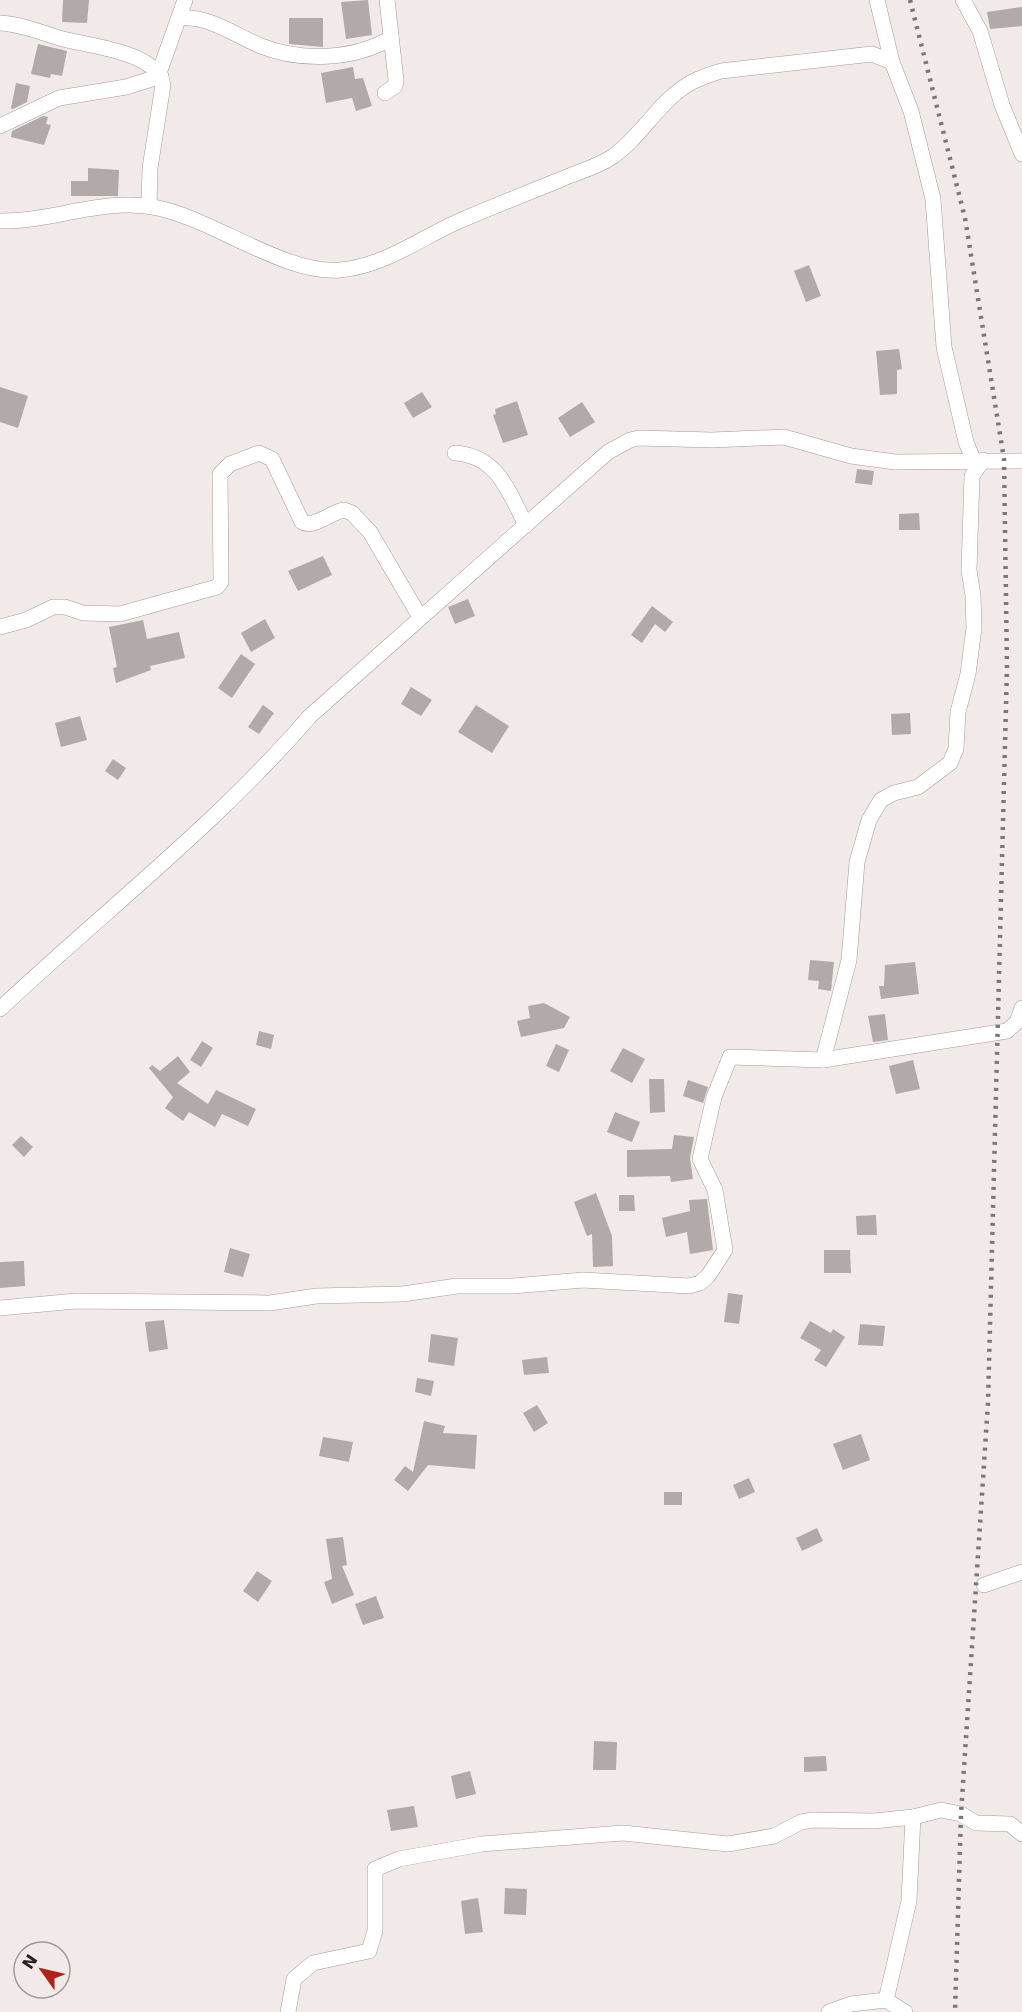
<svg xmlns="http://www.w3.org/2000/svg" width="1022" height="2012" font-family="'DejaVu Sans',sans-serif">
	<rect width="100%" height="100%" fill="#f2eae9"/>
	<g fill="#b2aaa9">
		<polygon points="63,0 89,0 87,23 62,22"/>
		<polygon points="368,0 372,35 346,39 341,2"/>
		<polygon points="1022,7 1022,26 990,29 987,12"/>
		<polygon points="289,18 323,18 323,47 289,44"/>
		<polygon points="38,44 67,51 62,76 51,74 50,78 31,74"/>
		<polygon points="353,67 355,79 363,78 372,106 356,111 352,98 326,103 321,73"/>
		<polygon points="16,83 30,86 27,102 13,109 11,108"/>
		<polygon points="43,116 48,117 46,124 51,125 44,145 11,137 12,131"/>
		<polygon points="88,168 119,170 118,196 71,196 71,181 88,181"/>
		<polygon points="809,265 821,296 806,302 794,271"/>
		<polygon points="899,349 902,369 897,370 897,394 880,395 876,351"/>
		<polygon points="0,387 28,396 18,428 0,422"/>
		<polygon points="422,392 432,407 413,418 404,403"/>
		<polygon points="517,401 528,435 503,443 493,415 496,414 495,409"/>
		<polygon points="582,402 595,422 570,437 558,418"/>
		<polygon points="857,469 874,471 872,485 855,483"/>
		<polygon points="919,513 920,530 899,530 899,514"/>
		<polygon points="323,556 332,575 298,591 288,571"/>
		<polygon points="468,599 475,616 455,624 448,607"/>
		<polygon points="652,606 673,622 665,632 655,624 642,643 631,635"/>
		<polygon points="265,619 275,638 251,652 241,633"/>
		<polygon points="143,620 147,639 179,632 185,658 150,666 151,670 116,683 113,668 117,667 109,627"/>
		<polygon points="241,654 255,664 232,698 218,688"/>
		<polygon points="411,687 432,700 421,716 401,704"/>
		<polygon points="263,705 274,713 259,734 248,727"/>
		<polygon points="476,705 509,726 492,753 458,732"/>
		<polygon points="910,713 911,734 892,735 891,714"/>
		<polygon points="80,716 87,740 61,747 55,723"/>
		<polygon points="113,759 126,768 118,780 105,771"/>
		<polygon points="810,960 834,962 831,991 818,989 819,981 808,980"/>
		<polygon points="915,962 919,994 881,999 879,986 884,986 885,965"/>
		<polygon points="544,1003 570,1017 564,1028 521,1037 517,1021 530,1018 528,1006"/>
		<polygon points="885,1014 888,1040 873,1042 868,1016"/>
		<polygon points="259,1031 274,1035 271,1049 256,1045"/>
		<polygon points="202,1041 213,1048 201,1067 190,1060"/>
		<polygon points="556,1044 569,1050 559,1072 546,1066"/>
		<polygon points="623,1048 645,1059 632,1083 610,1071"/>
		<polygon points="178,1056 190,1072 177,1083 208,1104 216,1090 256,1109 248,1126 222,1114 215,1127 189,1112 183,1121 165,1108 173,1097 149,1068 152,1065 160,1071"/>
		<polygon points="913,1060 920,1089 896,1094 889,1066"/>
		<polygon points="649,1079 664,1079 665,1112 650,1113"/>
		<polygon points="688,1080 708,1087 703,1103 683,1096"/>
		<polygon points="615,1112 640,1122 632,1142 607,1132"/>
		<polygon points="674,1135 694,1137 690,1158 693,1179 671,1182 670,1176 627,1177 627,1150 672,1149"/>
		<polygon points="21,1136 33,1147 24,1157 12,1145"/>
		<polygon points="596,1193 612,1236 613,1266 593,1267 592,1234 587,1236 574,1202"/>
		<polygon points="619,1195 634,1195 635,1211 619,1211"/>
		<polygon points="707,1199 713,1250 690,1254 687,1232 666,1237 662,1218 690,1211 689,1200"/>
		<polygon points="876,1215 877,1235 857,1235 856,1216"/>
		<polygon points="230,1248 250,1254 243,1277 224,1272"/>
		<polygon points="824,1250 850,1250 851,1273 824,1273"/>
		<polygon points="24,1261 25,1286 0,1288 0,1262"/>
		<polygon points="728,1293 743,1295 739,1324 724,1322"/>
		<polygon points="164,1320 168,1349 149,1352 145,1322"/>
		<polygon points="810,1321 831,1333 833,1329 845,1337 826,1367 814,1360 821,1350 800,1338"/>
		<polygon points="860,1324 885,1326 883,1346 858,1345"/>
		<polygon points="431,1334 458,1338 454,1366 428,1362"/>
		<polygon points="547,1357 549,1373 524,1375 522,1360"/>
		<polygon points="417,1378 434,1381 431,1396 415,1392"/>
		<polygon points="537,1405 548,1423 534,1432 523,1413"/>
		<polygon points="424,1421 445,1426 443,1433 477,1435 475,1469 428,1465 408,1491 394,1480 405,1466 413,1472"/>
		<polygon points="861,1434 870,1460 843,1470 833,1444"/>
		<polygon points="323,1437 353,1442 349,1462 319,1456"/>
		<polygon points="749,1478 755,1492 739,1499 733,1485"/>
		<rect x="664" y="1492" width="18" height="13"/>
		<polygon points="817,1528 823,1541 802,1551 796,1538"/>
		<polygon points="343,1537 347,1565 342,1566 354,1595 332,1604 324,1582 332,1579 326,1539"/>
		<polygon points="257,1571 272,1581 258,1602 243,1591"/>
		<polygon points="376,1596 384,1618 363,1625 355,1604"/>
		<polygon points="594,1741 617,1742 616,1770 593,1770"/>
		<polygon points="826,1756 827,1771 804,1772 804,1757"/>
		<polygon points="470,1771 476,1794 456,1799 451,1776"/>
		<polygon points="414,1806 418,1827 391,1831 387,1810"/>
		<polygon points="505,1888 527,1889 526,1915 504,1914"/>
		<polygon points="478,1898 483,1932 465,1934 461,1901"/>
	</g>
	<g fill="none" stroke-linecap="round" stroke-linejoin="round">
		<g stroke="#a29b99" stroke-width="16">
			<g id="street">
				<polyline points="877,0 892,62 911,111 933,199 944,347 966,442 973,459"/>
				<polyline points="963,0 980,31 1002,105 1022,154"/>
				<path d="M180,18C211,16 234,35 261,46C301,62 354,60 391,38"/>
				<path d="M0,23C22,24 42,33 63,39C89,46 158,52 163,85L150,168L149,206"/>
				<polyline points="159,73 185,0"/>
				<polyline points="385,93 395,86 396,80 387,0"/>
				<polyline points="0,126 59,98 126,87 161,76"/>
				<path d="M0,221C51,222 101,198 153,207C211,217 284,275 340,270C384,266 419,239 457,222C492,207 527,193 562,179C578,172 597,167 612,157C640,138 658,103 687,85C698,78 709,75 721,71L872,54L892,62"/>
				<path d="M455,453C498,456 508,491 526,525"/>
				<path d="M0,627L26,620L53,607H65L83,613L120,614L217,587L221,582L220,474L230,464L259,453L272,459L302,522C313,529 331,512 344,510L352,513L370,532L420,617"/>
				<path d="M0,1009C103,912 217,824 310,716L608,452L630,440L639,438L712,440L784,437L851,456L895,462L1022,461"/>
				<polyline points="823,1060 849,960 857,862 869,820 881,800 894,793 918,787 950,763 956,749 958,712 968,674 974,628 973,596 969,570 972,476 983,460"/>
				<polyline points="0,1308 76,1301 270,1303 316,1296 403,1294 457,1286 513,1286 583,1280 689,1286 700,1283 708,1276 725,1250 715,1190 700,1159 714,1097 730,1057 823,1060 1007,1031 1017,1022 1022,1008"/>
				<polyline points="984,1585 1022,1572"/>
				<polyline points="886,2000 909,1901 913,1817"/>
				<polyline points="288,2012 294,1979 313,1963 369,1951 375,1931 375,1869 399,1859 482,1844 623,1833 728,1844 774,1836 801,1822 813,1820 874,1821 913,1817 941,1810 961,1814 976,1823 1010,1824 1022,1834"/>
				<polyline points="829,2012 851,2004 886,2000 905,2012"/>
			</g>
		</g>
		<use href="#street" stroke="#fff" stroke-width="15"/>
		<polyline stroke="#7c7676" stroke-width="4.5" stroke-dasharray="3 6" stroke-linecap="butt" points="910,0 965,218 1004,459 1007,667 988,1403 961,1814 955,2012"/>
	</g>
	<g transform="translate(42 1970) rotate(304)"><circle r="28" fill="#f2eae9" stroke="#a09a9a" stroke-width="1.5"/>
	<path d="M0-4.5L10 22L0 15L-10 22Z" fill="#b02117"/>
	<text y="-9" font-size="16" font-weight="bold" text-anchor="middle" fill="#262323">N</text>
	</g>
</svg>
